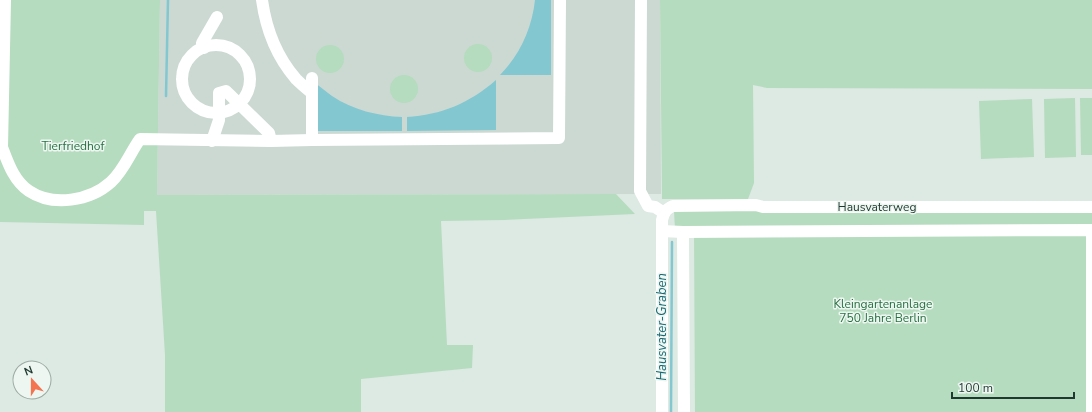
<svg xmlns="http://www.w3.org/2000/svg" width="1092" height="412" font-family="'Nunito Sans',sans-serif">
	<rect width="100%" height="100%" fill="#dde9e3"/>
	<polygon fill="#cbd9d2" points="160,0 660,0 661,194 157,195"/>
	<g fill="#b5dcbe">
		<polygon points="0,0 160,0 157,195 616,194 635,214 504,220 441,221 447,345 473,345 472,368 361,379 361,412 165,412 165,355 156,211 144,211 144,225 0,222"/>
		<polygon points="660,0 1092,0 1092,89 767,88 753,85 754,183 748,199 662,199"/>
		<circle cx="478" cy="58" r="14"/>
		<circle cx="330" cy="59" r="14"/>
		<circle cx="404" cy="89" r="14"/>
		<polygon points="1075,98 1076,157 1045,158 1044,99"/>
		<polygon points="1080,98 1092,98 1092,155 1081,155"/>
		<polygon points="1032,99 1034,157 981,159 979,101"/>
		<polygon points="1092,209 1092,412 695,412 694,229 675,229 674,211"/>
	</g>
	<g fill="#83c7d1">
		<path d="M535,0H551V75H500C520,55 532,28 535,0Z"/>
		<path d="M496,80V130L407,131V117C441,115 470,103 496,80Z"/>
		<path d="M315,83C321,87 326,92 332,96C353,110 378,116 402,117V131H315Z"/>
	</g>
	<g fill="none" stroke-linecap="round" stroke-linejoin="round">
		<g stroke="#83c7d1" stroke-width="2.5">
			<polyline points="166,96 168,0"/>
			<polyline points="671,412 672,242"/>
		</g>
		<g stroke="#fff" stroke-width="12">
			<path d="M5,0L2,147C8,163 14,181 29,191C53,207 90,201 111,182C124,170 130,153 140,139L271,141L312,140L559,138L560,0"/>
			<path d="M262,0C266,29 276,56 296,79C301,84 307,89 312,93"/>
			<polyline points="641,0 640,191 648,206 655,207 664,213"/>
			<circle cx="216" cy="79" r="34"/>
			<polyline points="204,48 202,43 217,17"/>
			<polyline points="312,140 312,78"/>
			<polyline points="212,141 219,120 219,93 226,91 269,133 271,141"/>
			<polyline points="662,231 683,232 684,412"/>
			<polyline points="683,232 1092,230 1092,412"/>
			<path d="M662,412V220C664,212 666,209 673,206L756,205L763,207H1092"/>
		</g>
	</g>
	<g text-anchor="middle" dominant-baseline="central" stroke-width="3" stroke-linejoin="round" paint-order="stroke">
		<g font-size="12" fill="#287042" stroke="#edf6f1">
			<text x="73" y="146">Tierfriedhof</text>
			<text x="883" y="304">Kleingartenanlage<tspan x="883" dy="14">750 Jahre Berlin</tspan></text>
		</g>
		<g font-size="12" fill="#1f3931" stroke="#edf6f1">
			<text x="877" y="207">Hausvaterweg</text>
		</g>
		<g font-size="13" font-style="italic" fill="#196875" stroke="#edf6f1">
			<text transform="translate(662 327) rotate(-90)">Hausvater-Graben</text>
		</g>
	</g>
	<g transform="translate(32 380) rotate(339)"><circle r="19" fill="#edf6f1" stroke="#9baaa4"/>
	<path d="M0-3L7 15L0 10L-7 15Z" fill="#f47350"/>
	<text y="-6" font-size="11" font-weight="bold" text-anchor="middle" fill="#1f3931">N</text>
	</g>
	<path d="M952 392v6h122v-6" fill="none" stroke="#1f3931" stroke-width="2"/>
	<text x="958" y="392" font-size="12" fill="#1f3931" stroke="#edf6f1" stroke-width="3" paint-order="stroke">100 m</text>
</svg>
